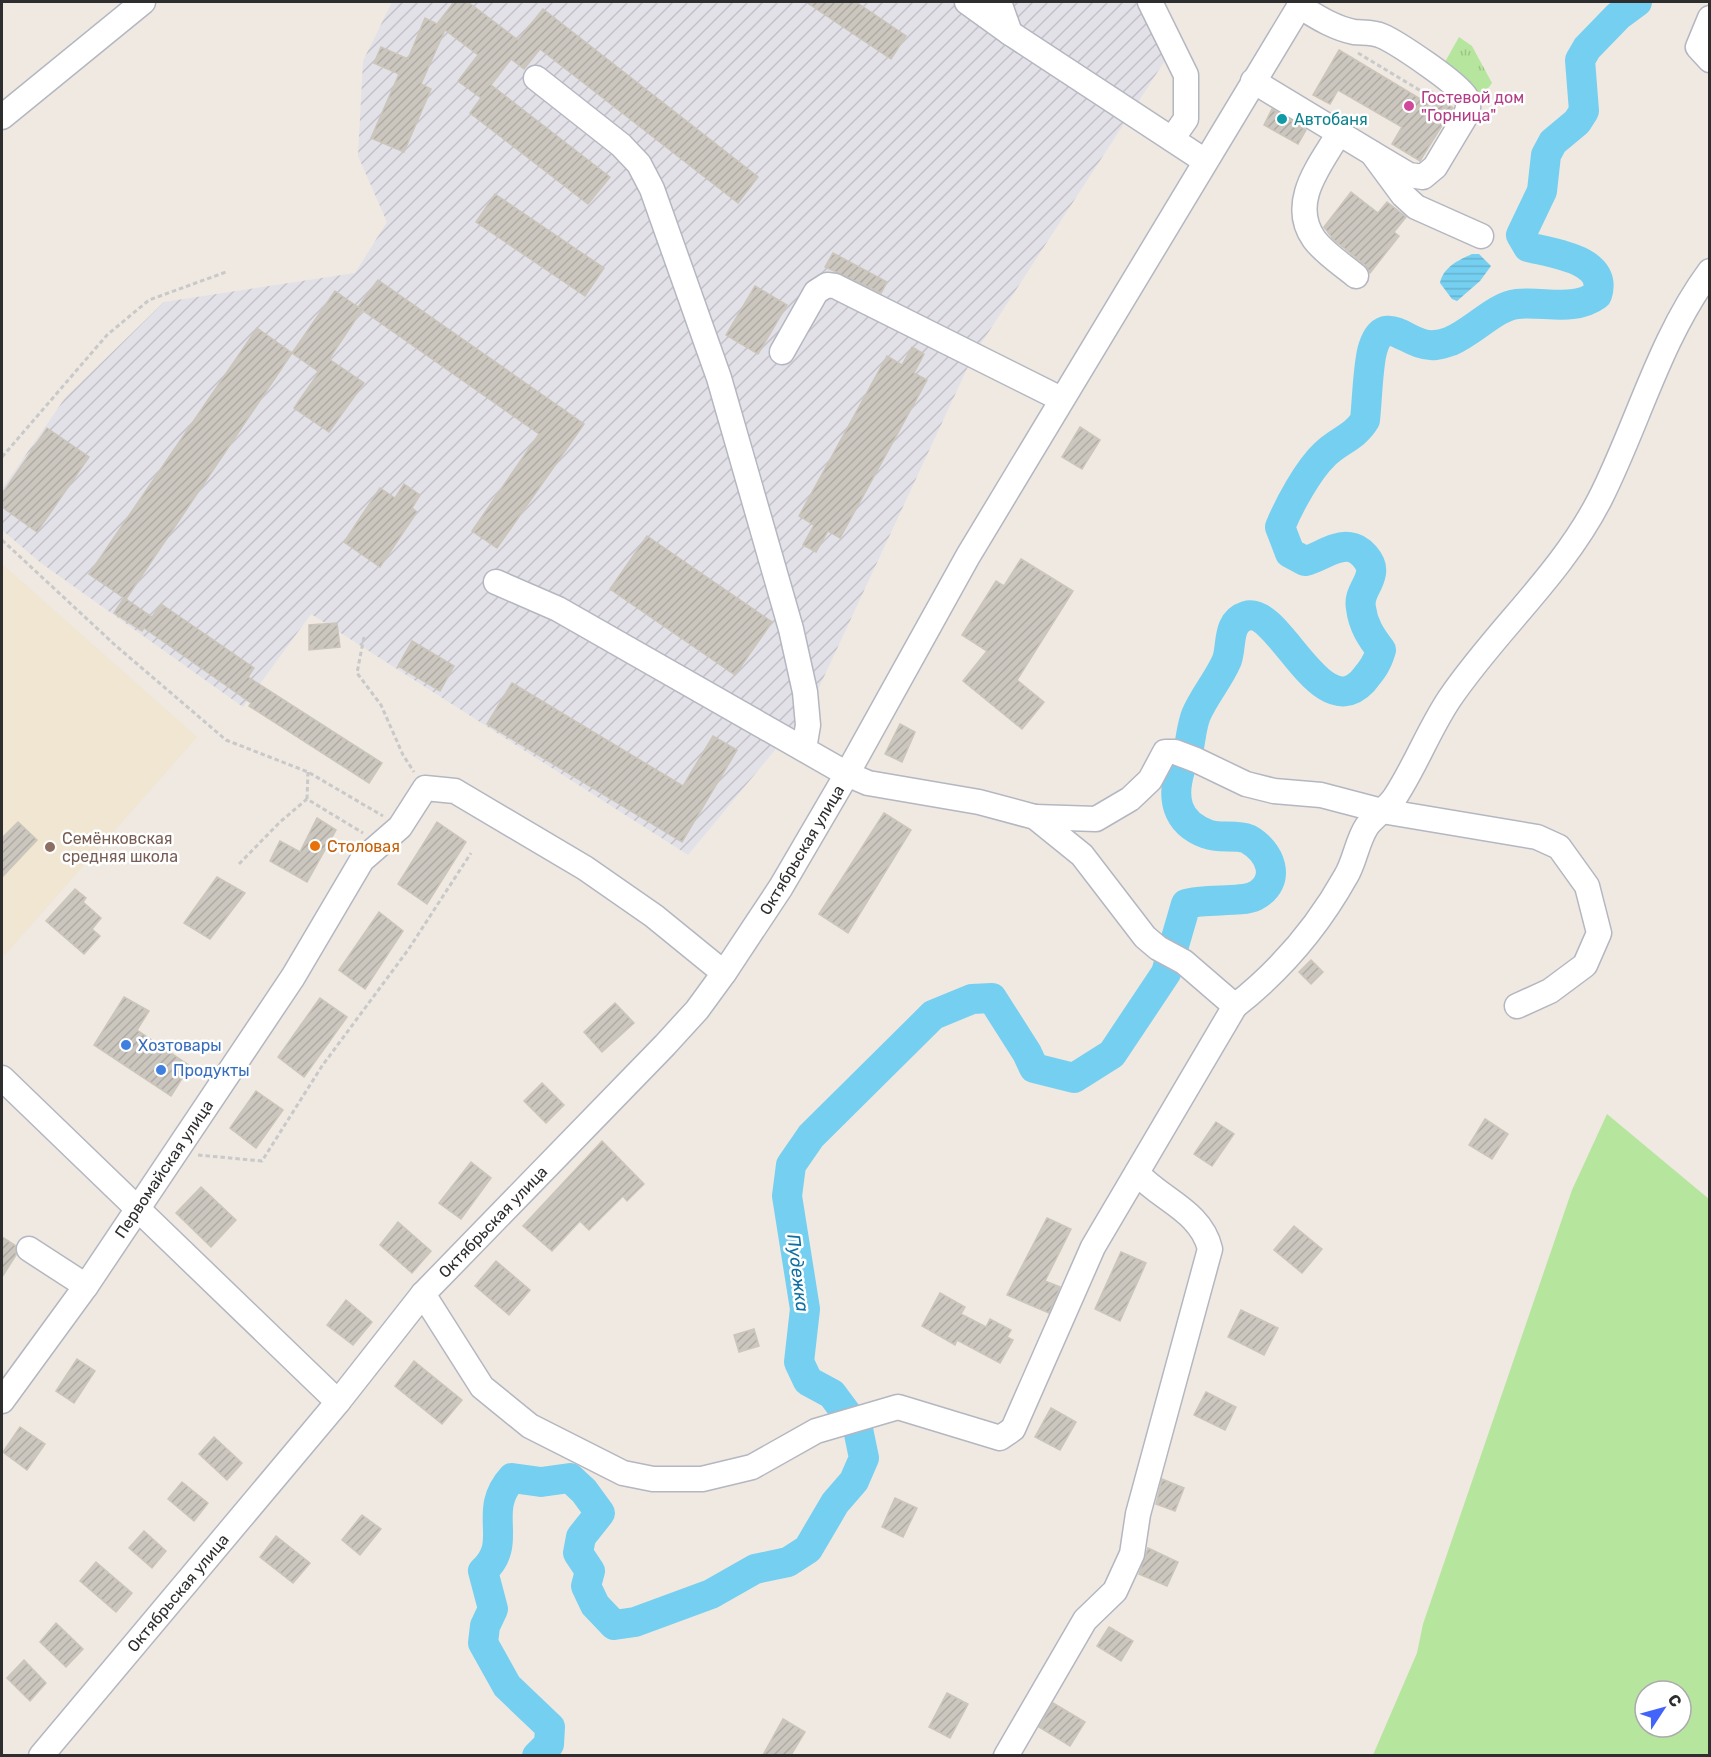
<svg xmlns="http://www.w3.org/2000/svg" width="1711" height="1757" font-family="Rubik,sans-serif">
	<defs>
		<pattern id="industrial-furrows" width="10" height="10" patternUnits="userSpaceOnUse" patternTransform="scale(1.5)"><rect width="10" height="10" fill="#e3e1e8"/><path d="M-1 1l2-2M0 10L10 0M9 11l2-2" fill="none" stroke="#c3c1c7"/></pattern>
		<pattern id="park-tufts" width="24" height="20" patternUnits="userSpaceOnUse" patternTransform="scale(1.5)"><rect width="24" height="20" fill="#b6e59e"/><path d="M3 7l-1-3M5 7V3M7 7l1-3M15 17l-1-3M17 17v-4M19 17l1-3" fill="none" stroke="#9dc588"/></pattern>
		<pattern id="water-rules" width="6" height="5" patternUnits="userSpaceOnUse" patternTransform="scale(1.5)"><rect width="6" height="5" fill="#75cff0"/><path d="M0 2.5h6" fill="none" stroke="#66b2ce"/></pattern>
		<pattern id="building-hatch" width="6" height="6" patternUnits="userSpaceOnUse" patternTransform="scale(1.5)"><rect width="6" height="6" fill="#cbc7bf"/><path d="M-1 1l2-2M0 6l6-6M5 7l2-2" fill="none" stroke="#afaba4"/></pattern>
	</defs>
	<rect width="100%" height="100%" fill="#efe9e1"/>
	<polygon fill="url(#industrial-furrows)" points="392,2 1145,2 1166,59 973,356 809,709 688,855 311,614 243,707 41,563 2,530 2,489 65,398 164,302 355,273 387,222 358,156 363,61"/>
	<polygon fill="#f0e6d1" points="2,564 197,737 2,958"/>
	<path fill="#b6e59e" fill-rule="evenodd" d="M1607,1114L1709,1199V1755H1373L1417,1653L1423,1624L1572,1190ZM1645,1691H1681V1727H1645Z"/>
	<polygon fill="url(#park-tufts)" points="1459,37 1472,46 1492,83 1477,103 1441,69"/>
	<path fill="url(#water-rules)" d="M1472,254H1479L1491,266L1480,281L1457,301L1452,299L1440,283C1443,267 1459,260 1472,254Z"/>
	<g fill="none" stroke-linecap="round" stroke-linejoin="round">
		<g stroke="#75cff0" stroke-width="30">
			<path d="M1189,747C1191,737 1192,725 1196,715C1204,696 1219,679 1227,660C1232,645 1227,622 1246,616C1279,605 1320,727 1363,681C1372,670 1377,664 1381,650C1371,637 1363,625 1361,608C1358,594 1369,586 1371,573C1373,562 1360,548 1349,547C1334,545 1319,558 1305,561L1290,553L1280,527C1289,505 1308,470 1325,454C1338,441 1355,437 1365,420C1367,403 1368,362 1373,348C1383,316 1401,337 1420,343C1431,347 1440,345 1451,341C1474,331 1496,306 1517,304C1544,301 1574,312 1597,295C1609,259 1551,253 1528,247L1521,235L1542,191L1546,155L1553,142L1577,122L1584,111L1580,60L1587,48L1618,16L1637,2"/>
			<path d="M537,1756L549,1744L550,1727L507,1686L483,1643L485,1626L493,1609L483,1571C515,1542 481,1512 512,1478L541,1482L570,1478L584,1491L600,1513L581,1537L578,1553L590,1571L586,1586L595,1605L614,1625L635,1622L711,1594L755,1569L788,1562L808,1549L835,1503L854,1481L864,1458L858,1429L832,1394L808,1381L799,1362L805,1309L787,1196L791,1165L811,1136L933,1015L972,999L992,998L1027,1053L1034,1068L1074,1078L1112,1054L1166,973L1186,904C1205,898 1241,903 1255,896C1283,881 1270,851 1248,839C1236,834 1219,839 1207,834C1175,822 1172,797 1180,770"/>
		</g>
	</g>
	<g fill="url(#building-hatch)" stroke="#cbc5ba" stroke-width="1.5">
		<polygon points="454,2 468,2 518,40 543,9 758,177 738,203 540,49 524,69 511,59 491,85 610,177 588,204 470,113 481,98 458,81 478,55 445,30 421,84 431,89 404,152 371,138 399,74 374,63 381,47 408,59 425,18 437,24"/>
		<polygon points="806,2 856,2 906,36 891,59"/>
		<polygon points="1339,50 1422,100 1429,89 1453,108 1420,161 1392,144 1402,127 1338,90 1330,104 1313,95"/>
		<polygon points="1272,109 1306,130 1298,144 1264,125"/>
		<polygon points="1351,192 1378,213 1387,202 1406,217 1394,232 1399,236 1370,273 1365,265 1333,239 1324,227"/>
		<polygon points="495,194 604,268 585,296 476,222"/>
		<polygon points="833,253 887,282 881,293 825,267"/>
		<polygon points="378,280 584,424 497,548 472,531 539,434 358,307"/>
		<polygon points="755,286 787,305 758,354 726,335"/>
		<polygon points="335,291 362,310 329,359 364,383 329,432 294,408 319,372 292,353"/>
		<polygon points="257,328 292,353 126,599 152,617 161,604 254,668 248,677 382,763 369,783 249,706 251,703 144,628 142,631 114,613 124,598 89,574"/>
		<polygon points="912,347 924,354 914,373 927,380 840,538 828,531 816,552 803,545 814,525 799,516 887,356 902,365"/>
		<polygon points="1080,427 1100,440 1082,469 1062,457"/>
		<polygon points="47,428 89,457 37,532 2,507 2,494"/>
		<polygon points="404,484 420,495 412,508 417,512 380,567 344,542 380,488 395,498"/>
		<polygon points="647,536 772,622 735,675 610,589"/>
		<polygon points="1021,559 1073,591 1017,680 1044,702 1022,729 963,681 987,651 962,635 996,581 1004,586"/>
		<polygon points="337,623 340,647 309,650 309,625"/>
		<polygon points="412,641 454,666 440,691 398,666"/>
		<polygon points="512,683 683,786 713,736 737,750 682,842 487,724"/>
		<polygon points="900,724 915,732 902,762 885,754"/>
		<polygon points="884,813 911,830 848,933 819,914"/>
		<polygon points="317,818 336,830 307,882 270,861 280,841 300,852"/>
		<polygon points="18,822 37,840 2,877 2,838"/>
		<polygon points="437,822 466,842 427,904 398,884"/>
		<polygon points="217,877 245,893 210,939 184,923"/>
		<polygon points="75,889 86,898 83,902 101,918 92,929 100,936 84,954 46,921"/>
		<polygon points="379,912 403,931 365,989 339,970"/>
		<polygon points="1311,960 1323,972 1311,984 1299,972"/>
		<polygon points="124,997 149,1011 137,1030 190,1066 171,1096 94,1045"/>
		<polygon points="320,998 347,1017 304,1077 278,1057"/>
		<polygon points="615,1003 634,1023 602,1052 584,1032"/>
		<polygon points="542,1083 564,1105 546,1123 524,1101"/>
		<polygon points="256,1091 283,1110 256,1148 230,1128"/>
		<polygon points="1485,1119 1508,1134 1492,1159 1469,1145"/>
		<polygon points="1216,1122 1234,1134 1212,1166 1194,1154"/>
		<polygon points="602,1141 644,1184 627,1201 623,1196 589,1230 580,1221 552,1251 523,1226"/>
		<polygon points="471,1162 491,1178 461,1219 439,1203"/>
		<polygon points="201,1187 236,1220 211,1247 176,1213"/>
		<polygon points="1047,1218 1071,1229 1045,1281 1060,1287 1049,1313 1007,1295"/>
		<polygon points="398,1222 431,1251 412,1273 380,1245"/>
		<polygon points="1294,1226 1322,1249 1302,1273 1274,1250"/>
		<polygon points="2,1237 16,1246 16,1255 2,1277"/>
		<polygon points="1121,1252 1146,1263 1120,1321 1095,1309"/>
		<polygon points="496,1261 530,1290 509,1315 475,1286"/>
		<polygon points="940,1293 965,1307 961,1314 986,1327 990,1319 1011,1330 1007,1337 1013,1340 1000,1363 957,1340 955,1345 922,1326"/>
		<polygon points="346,1300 372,1322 353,1345 327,1325"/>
		<polygon points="1241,1310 1278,1328 1264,1355 1228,1337"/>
		<polygon points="754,1329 759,1346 739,1352 734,1335"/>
		<polygon points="77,1359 95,1371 74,1403 56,1391"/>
		<polygon points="414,1361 462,1400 442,1424 395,1386"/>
		<polygon points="1206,1392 1236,1407 1225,1430 1194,1415"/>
		<polygon points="1051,1408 1076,1422 1060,1450 1035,1437"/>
		<polygon points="20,1427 45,1444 27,1470 3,1452"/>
		<polygon points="214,1437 242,1463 227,1480 199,1454"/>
		<polygon points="1162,1479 1184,1488 1175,1511 1156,1504"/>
		<polygon points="182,1482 208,1503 194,1521 168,1499"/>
		<polygon points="895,1498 917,1508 903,1537 882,1527"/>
		<polygon points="362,1515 381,1529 360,1555 342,1540"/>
		<polygon points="144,1531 166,1551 152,1568 129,1548"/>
		<polygon points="276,1536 310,1563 293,1583 260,1557"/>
		<polygon points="1148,1548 1178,1562 1167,1586 1139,1574"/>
		<polygon points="96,1562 132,1593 116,1612 80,1581"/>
		<polygon points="56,1623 83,1649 66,1667 40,1642"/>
		<polygon points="1109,1627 1133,1641 1121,1661 1097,1646"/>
		<polygon points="24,1660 46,1683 30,1701 7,1678"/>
		<polygon points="947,1693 968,1704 950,1738 929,1727"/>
		<polygon points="1053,1703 1085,1722 1070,1746 1039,1727"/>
		<polygon points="783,1719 805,1732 791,1755 763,1755"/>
	</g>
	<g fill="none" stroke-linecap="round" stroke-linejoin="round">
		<g stroke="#b4b7c1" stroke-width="27">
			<g id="minor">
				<polyline points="967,2 1010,33 999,2"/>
				<polyline points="1150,2 1186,75 1186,119 1172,139"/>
				<path d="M1299,6C1317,17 1334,28 1354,32C1364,33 1373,32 1382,36C1396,42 1463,86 1467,99C1470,105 1467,111 1465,117L1435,167L1423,177L1409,175L1372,153"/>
				<polyline points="1710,18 1698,47 1710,60"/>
				<polyline points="1010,33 1205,161"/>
				<polyline points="536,78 621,145 639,164 652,189 719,378 791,629 805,692 808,725 804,749"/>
				<polyline points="1253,81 1372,153 1403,195 1416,207 1481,236"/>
				<polyline points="2,117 143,2"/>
				<path d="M1339,133C1321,164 1288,202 1314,239C1324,253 1343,265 1356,276"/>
				<polyline points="782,352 816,292 827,285 835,286 1061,399"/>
				<polyline points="1035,817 1096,819 1130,799 1150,780 1165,752 1175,752 1196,760 1246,784 1274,791 1321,795 1382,811 1537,837 1559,847 1587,886 1599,933 1585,965 1550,991 1517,1006"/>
				<path d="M1235,1006C1281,970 1317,928 1346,876C1355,861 1357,841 1367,826C1375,815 1388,808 1395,797C1416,765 1429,729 1450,698C1497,629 1561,575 1600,499C1638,424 1659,340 1710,271"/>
				<polyline points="2,1078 338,1402"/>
				<polyline points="29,1249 86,1286"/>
				<polyline points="423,1294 482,1387 530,1426 623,1473 653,1479 702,1479 752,1467 816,1431 898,1407 1000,1438 1013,1429 1093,1247 1235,1006 1184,962 1158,948 1145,937 1082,855 1035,817 979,802 868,783 847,774 558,609 496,582"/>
				<polyline points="2,1401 86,1286 293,977 362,860 400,827 425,788 455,791 585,868 654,916 724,973"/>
				<polyline points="41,1756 338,1402 423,1294 665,1045 697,1010 724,973 781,887 847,774 968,556 1302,2"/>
				<path d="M1006,1756L1085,1620L1115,1591L1132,1554L1138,1514L1210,1249C1201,1211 1161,1200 1137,1173"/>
			</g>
		</g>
		<g stroke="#c9c9c9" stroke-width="3" stroke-dasharray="4.5 3" stroke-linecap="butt">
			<polyline points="1358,53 1426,94"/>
			<polyline points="2,457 107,335 149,300 226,272"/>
			<polyline points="2,540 115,645 226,740 308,772 383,816"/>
			<polyline points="364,637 357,673 381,705 403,755 414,772"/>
			<polyline points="307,799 308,772"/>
			<polyline points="239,864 280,822 307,799 363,833"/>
			<polyline points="198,1155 262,1161 322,1066 408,950 471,853"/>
		</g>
		<use href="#minor" stroke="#fff" stroke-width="24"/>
	</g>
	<circle fill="#d1479c" stroke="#fff" stroke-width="2" cx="1409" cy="106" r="6"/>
	<circle fill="#0f9aa8" stroke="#fff" stroke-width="2" cx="1282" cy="119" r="6"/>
	<circle fill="#e8710a" stroke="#fff" stroke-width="2" cx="315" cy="846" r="6"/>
	<circle fill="#8d6e63" stroke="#fff" stroke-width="2" cx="50" cy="847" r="6"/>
	<g fill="#3f7fe0" stroke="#fff" stroke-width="2">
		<circle cx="126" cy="1045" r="6"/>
		<circle cx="161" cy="1070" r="6"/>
	</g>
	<g text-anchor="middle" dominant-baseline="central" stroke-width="5" stroke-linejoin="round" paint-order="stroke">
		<g font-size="16" fill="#b23c85" stroke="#fff" text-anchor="start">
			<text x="1421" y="97">Гостевой дом<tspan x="1421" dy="18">"Горница"</tspan></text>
		</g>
		<g font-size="16" fill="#0d838f" stroke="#fff" text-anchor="start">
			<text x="1294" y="119">Автобаня</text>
		</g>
		<g font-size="16" fill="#785e54" stroke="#fff" text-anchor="start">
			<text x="62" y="838">Семёнковская<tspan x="62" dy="18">средняя школа</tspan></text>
		</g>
		<g font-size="16" fill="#c56008" stroke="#fff" text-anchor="start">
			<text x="327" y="846">Столовая</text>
		</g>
		<g font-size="16" fill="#2e2e2e" stroke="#fff">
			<text transform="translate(802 850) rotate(-59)">Октябрьская улица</text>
			<text transform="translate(164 1169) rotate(-56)">Первомайская улица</text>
			<text transform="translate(493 1222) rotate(-46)">Октябрьская улица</text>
			<text transform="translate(178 1593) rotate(-50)">Октябрьская улица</text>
		</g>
		<g font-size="16" fill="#366cbe" stroke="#fff" text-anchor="start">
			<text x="138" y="1045">Хозтовары</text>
			<text x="173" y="1070">Продукты</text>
		</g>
		<g font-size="18" font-style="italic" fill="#0d6fa3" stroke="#fff">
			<text transform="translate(798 1273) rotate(83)">Пудежка</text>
		</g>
	</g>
	<rect width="1711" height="1757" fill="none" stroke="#2e2e2e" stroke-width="6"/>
	<g transform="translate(1663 1709) rotate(54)"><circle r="28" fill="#ffffff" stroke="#ababab" stroke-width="1.5"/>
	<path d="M0-4.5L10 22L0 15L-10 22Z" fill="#4264fb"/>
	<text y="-9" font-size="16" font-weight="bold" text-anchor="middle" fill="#2e2e2e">С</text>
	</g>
</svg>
